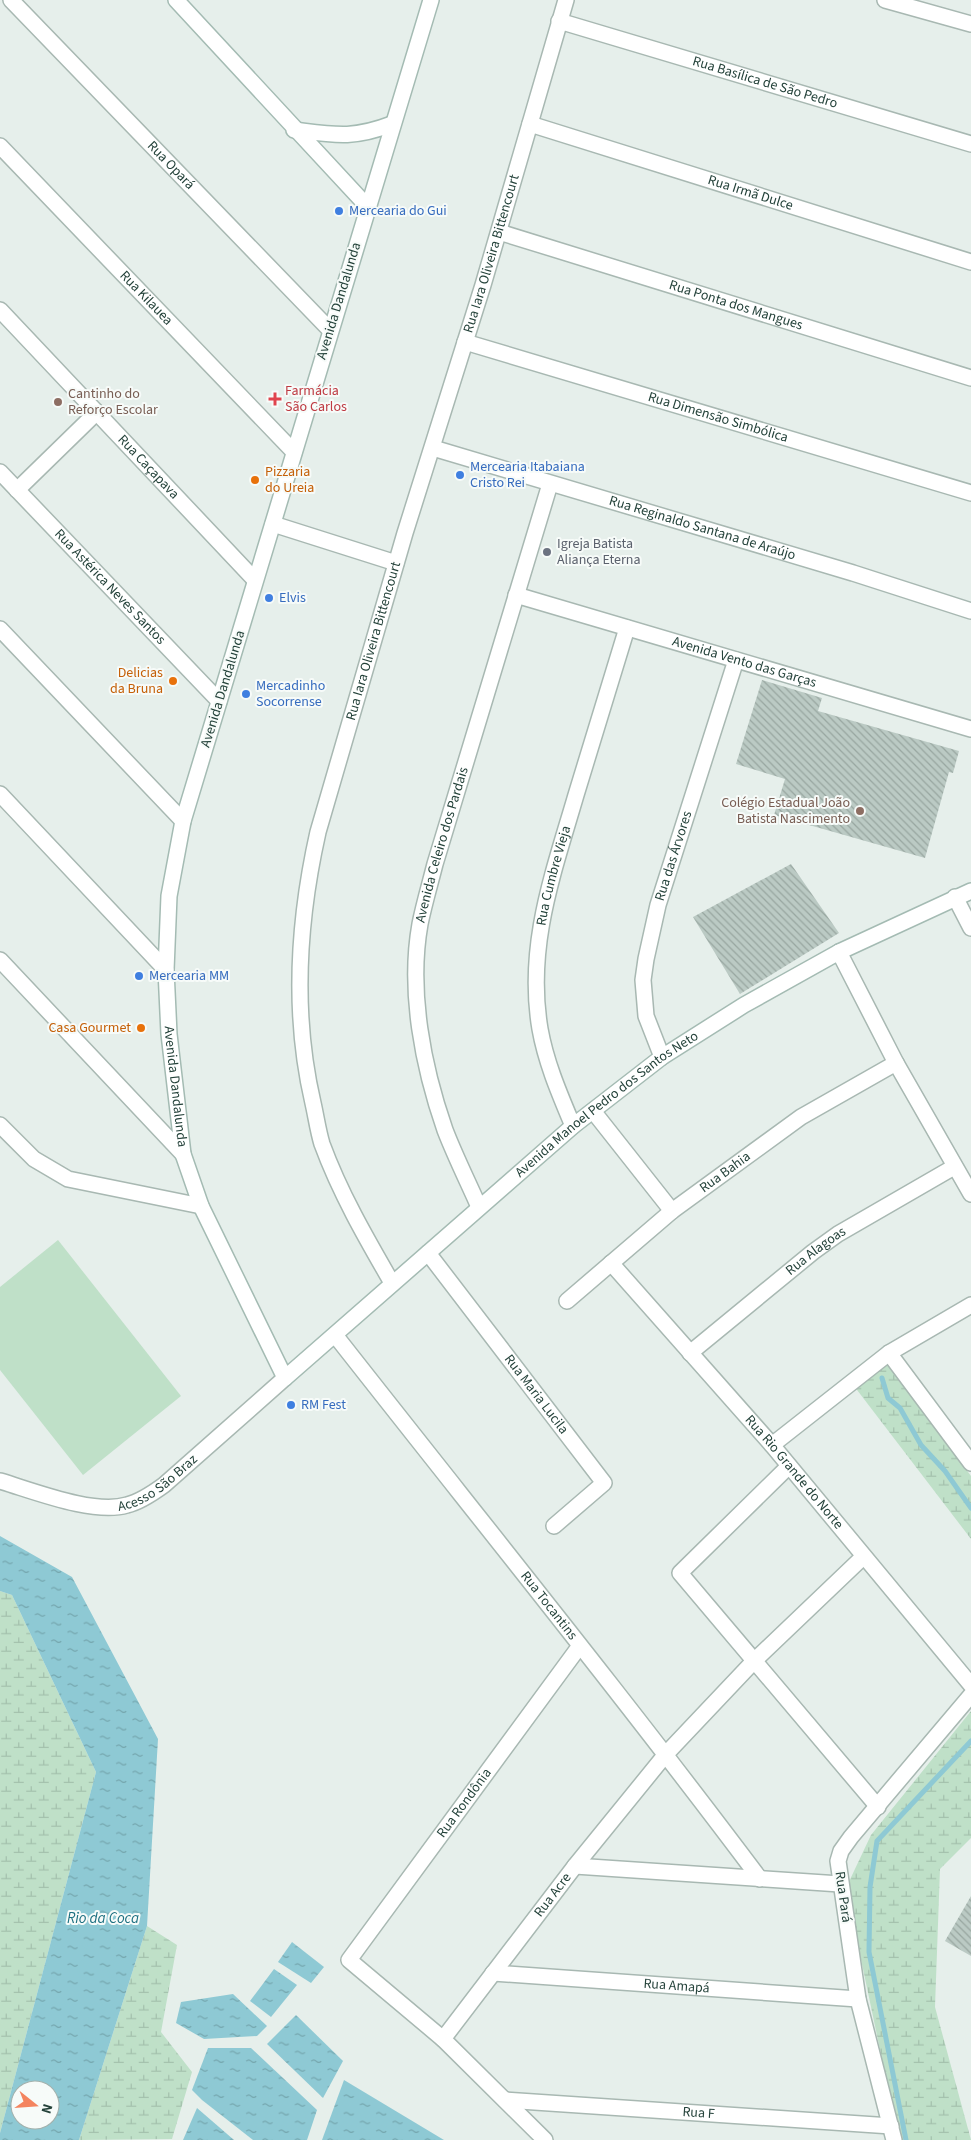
<svg xmlns="http://www.w3.org/2000/svg" width="971" height="2140" font-family="'Source Sans 3',sans-serif">
	<defs>
		<pattern id="wetland-marsh" width="20" height="14" patternUnits="userSpaceOnUse" patternTransform="scale(1.25)"><rect width="20" height="14" fill="#bfe0c8"/><path d="M1 5h8M5 5V1M11 12h8M15 12V8" fill="none" stroke="#a4c1ad"/></pattern>
		<pattern id="water-ripples" width="26" height="14" patternUnits="userSpaceOnUse" patternTransform="scale(1.25)"><rect width="26" height="14" fill="#8ec9d4"/><path d="M2 4q2-2 4 0t4 0M15 11q2-2 4 0t4 0" fill="none" stroke="#74a5ad"/></pattern>
		<pattern id="building-back-hatch" width="6" height="6" patternUnits="userSpaceOnUse" patternTransform="scale(1.25)"><rect width="6" height="6" fill="#bbcac4"/><path d="M-1 5l2 2M0 0l6 6M5-1l2 2" fill="none" stroke="#98a6a0"/></pattern>
	</defs>
	<rect width="100%" height="100%" fill="#e6efeb"/>
	<polygon fill="#bfe0c8" points="58,1240 181,1396 83,1475 0,1370 0,1287"/>
	<g fill="url(#wetland-marsh)">
		<polygon points="886,1362 971,1476 971,1539 854,1386"/>
		<polygon points="0,1591 12,1595 96,1772 0,2133"/>
		<polygon points="971,1711 971,1838 940,1869 935,2007 971,2140 899,2140 846,1888 871,1835"/>
		<polygon points="147,1926 177,1945 161,2032 192,2072 172,2139 79,2140"/>
	</g>
	<g fill="url(#water-ripples)" fill-rule="evenodd">
		<path d="M0,1536L72,1577L158,1739L147,1926L79,2140H0V2133L96,1772L12,1595L0,1591ZM20,2090H50V2120H20Z"/>
		<polygon points="292,1942 324,1967 311,1983 278,1962"/>
		<polygon points="274,1969 297,1985 271,2017 250,2001"/>
		<polygon points="233,1994 267,2026 257,2036 204,2039 176,2023 181,2002"/>
		<polygon points="296,2015 343,2061 323,2098 267,2044"/>
		<polygon points="208,2048 251,2048 317,2110 307,2140 253,2140 202,2100 192,2090"/>
		<polygon points="344,2080 444,2140 322,2140"/>
		<polygon points="197,2108 234,2140 183,2140"/>
	</g>
	<g fill="none" stroke-linecap="round" stroke-linejoin="round">
		<g stroke="#8ec9d4" stroke-width="5">
			<polyline points="882,1378 888,1398 900,1408 921,1445 945,1471 971,1508"/>
			<polyline points="906,2140 869,1952 870,1887 877,1841 971,1741"/>
		</g>
	</g>
	<g fill="url(#building-back-hatch)">
		<polygon points="762,680 822,698 818,711 959,751 953,773 949,772 925,858 774,815 785,779 736,764"/>
		<polygon points="791,864 839,933 740,994 693,917"/>
		<polygon points="971,1896 971,1956 945,1941"/>
	</g>
	<g fill="none" stroke-linecap="round" stroke-linejoin="round">
		<g stroke="#a8b8b2" stroke-width="18">
			<g id="street">
				<path id="s1" d="M11,0L330,330"/>
				<polyline points="885,0 971,24"/>
				<path id="s2" d="M559,21L971,144"/>
				<path id="s3" d="M530,124L971,262"/>
				<path id="s4" d="M0,146L294,452"/>
				<path id="s5" d="M499,232L971,378"/>
				<path id="s6" d="M0,310L255,580"/>
				<path id="s7" d="M465,342L971,493"/>
				<path id="s8" d="M433,448L853,573L971,611"/>
				<path id="s9" d="M0,472L219,701"/>
				<polyline points="17,490 97,412"/>
				<polyline points="273,524 396,563"/>
				<path id="s10" d="M516,595L971,729"/>
				<polyline points="0,629 183,821"/>
				<polyline points="0,794 166,970"/>
				<polyline points="955,897 971,928"/>
				<polyline points="839,952 896,1063 971,1194"/>
				<polyline points="0,960 183,1154"/>
				<path id="s11" d="M662,1057L646,1016L643,980L646,959L658,905L736,660"/>
				<polyline points="593,1111 672,1211"/>
				<polyline points="0,1125 34,1159 68,1179 201,1206"/>
				<path id="s12" d="M573,1126C560,1095 546,1063 540,1029C526,946 553,874 576,795C593,740 610,684 627,628"/>
				<path id="s13" d="M479,1207C468,1182 455,1156 445,1130C423,1067 408,991 420,924C424,904 430,884 435,864L550,484"/>
				<path id="s14" d="M428,1253L604,1483L554,1526"/>
				<path id="s15" d="M611,1263L772,1445L971,1685"/>
				<path id="s16" d="M392,1283C366,1238 340,1193 322,1144C318,1131 316,1116 313,1103C292,1013 298,921 318,832L405,533L483,285L566,0"/>
				<path id="s17" d="M567,1301L672,1211L801,1117L896,1063"/>
				<path id="s18" d="M335,1335C477,1516 622,1695 760,1879"/>
				<path id="s19" d="M690,1353L813,1252L838,1234L954,1167"/>
				<polyline points="889,1353 971,1463"/>
				<polyline points="772,1445 889,1353 971,1305"/>
				<polyline points="789,1466 680,1573 878,1807"/>
				<path id="s20" d="M0,1481C34,1491 94,1515 127,1505C140,1502 153,1493 164,1485L285,1378"/>
				<polyline points="575,1866 840,1884"/>
				<path id="s21" d="M493,1973L858,1999"/>
				<path id="s22" d="M443,2039L575,1866L666,1754L754,1661L863,1557"/>
				<path id="s23" d="M505,2100L891,2126"/>
				<path id="s24" d="M545,2140L443,2039L349,1960L579,1647"/>
				<polyline points="894,2140 858,1999 838,1861 841,1851 851,1837 971,1695"/>
			</g>
		</g>
		<g stroke="#a4bbb3" stroke-width="18">
			<g id="secondary">
				<polyline points="176,0 367,206"/>
				<path id="s25" d="M431,0L183,821L169,896L166,970L169,1034L183,1154L201,1206L285,1378L573,1126L662,1057L744,1005L839,952L971,891"/>
				<path d="M294,130C335,135 353,139 392,124"/>
			</g>
		</g>
		<use href="#street" stroke="#fff" stroke-width="15"/>
		<use href="#secondary" stroke="#fff" stroke-width="15"/>
	</g>
	<g fill="#3f7fe0" stroke="#f7fbf9" stroke-width="2">
		<circle cx="339" cy="211" r="5"/>
		<circle cx="460" cy="475" r="5"/>
		<circle cx="269" cy="598" r="5"/>
		<circle cx="246" cy="694" r="5"/>
		<circle cx="139" cy="976" r="5"/>
		<circle cx="291" cy="1405" r="5"/>
	</g>
	<path fill="#e0444e" stroke="#f7fbf9" stroke-width="2" d="M272.5 391.5h5v5h5v5h-5v5h-5v-5h-5v-5h5z"/>
	<g fill="#8d6e63" stroke="#f7fbf9" stroke-width="2">
		<circle cx="58" cy="402" r="5"/>
		<circle cx="860" cy="811" r="5"/>
	</g>
	<g fill="#e8710a" stroke="#f7fbf9" stroke-width="2">
		<circle cx="255" cy="480" r="5"/>
		<circle cx="173" cy="681" r="5"/>
		<circle cx="141" cy="1028" r="5"/>
	</g>
	<circle fill="#6b7280" stroke="#f7fbf9" stroke-width="2" cx="547" cy="552" r="5"/>
	<g text-anchor="middle" dominant-baseline="central" stroke-width="4" stroke-linejoin="round" paint-order="stroke">
		<g font-size="14" fill="#24423a" stroke="#f7fbf9">
			<text stroke="none"><textPath href="#s2" startOffset="215">Rua Basílica de São Pedro</textPath></text>
			<text stroke="none"><textPath href="#s1" startOffset="230">Rua Opará</textPath></text>
			<text stroke="none"><textPath href="#s3" startOffset="231">Rua Irmã Dulce</textPath></text>
			<text stroke="none"><textPath href="#s16" startOffset="1075">Rua Iara Oliveira Bittencourt</textPath></text>
			<text stroke="none"><textPath href="#s4" startOffset="211">Rua Kilauea</textPath></text>
			<text transform="translate(339 301) rotate(-73)">Avenida Dandalunda</text>
			<text stroke="none"><textPath href="#s5" startOffset="248">Rua Ponta dos Mangues</textPath></text>
			<text stroke="none"><textPath href="#s7" startOffset="264">Rua Dimensão Simbólica</textPath></text>
			<text stroke="none"><textPath href="#s6" startOffset="216">Rua Caçapava</textPath></text>
			<text stroke="none"><textPath href="#s8" startOffset="281">Rua Reginaldo Santana de Araújo</textPath></text>
			<text stroke="none"><textPath href="#s9" startOffset="159">Rua Astérica Neves Santos</textPath></text>
			<text stroke="none"><textPath href="#s16" startOffset="670">Rua Iara Oliveira Bittencourt</textPath></text>
			<text stroke="none"><textPath href="#s10" startOffset="238">Avenida Vento das Garças</textPath></text>
			<text transform="translate(223 689) rotate(-73)">Avenida Dandalunda</text>
			<text stroke="none"><textPath href="#s13" startOffset="376">Avenida Celeiro dos Pardais</textPath></text>
			<text stroke="none"><textPath href="#s11" startOffset="208">Rua das Árvores</textPath></text>
			<text stroke="none"><textPath href="#s12" startOffset="258">Rua Cumbre Vieja</textPath></text>
			<text stroke="none"><textPath href="#s25" startOffset="1125">Avenida Dandalunda</textPath></text>
			<text stroke="none"><textPath href="#s25" startOffset="1862">Avenida Manoel Pedro dos Santos Neto</textPath></text>
			<text stroke="none"><textPath href="#s17" startOffset="204">Rua Bahia</textPath></text>
			<text stroke="none"><textPath href="#s19" startOffset="162">Rua Alagoas</textPath></text>
			<text stroke="none"><textPath href="#s14" startOffset="178">Rua Maria Lucila</textPath></text>
			<text stroke="none"><textPath href="#s15" startOffset="278">Rua Rio Grande do Norte</textPath></text>
			<text stroke="none"><textPath href="#s20" startOffset="168">Acesso São Braz</textPath></text>
			<text stroke="none"><textPath href="#s18" startOffset="345">Rua Tocantins</textPath></text>
			<text stroke="none"><textPath href="#s24" startOffset="461">Rua Rondônia</textPath></text>
			<text stroke="none"><textPath href="#s22" startOffset="181">Rua Acre</textPath></text>
			<text transform="translate(843 1897) rotate(82)">Rua Pará</text>
			<text stroke="none"><textPath href="#s21" startOffset="184">Rua Amapá</textPath></text>
			<text stroke="none"><textPath href="#s23" startOffset="194">Rua F</textPath></text>
		</g>
		<g font-size="14" fill="#366cbe" stroke="#f7fbf9" text-anchor="start">
			<text x="349" y="211">Mercearia do Gui</text>
			<text x="470" y="467">Mercearia Itabaiana<tspan x="470" dy="16">Cristo Rei</tspan></text>
			<text x="279" y="598">Elvis</text>
			<text x="256" y="686">Mercadinho<tspan x="256" dy="16">Socorrense</tspan></text>
			<text x="149" y="976">Mercearia MM</text>
			<text x="301" y="1405">RM Fest</text>
		</g>
		<g font-size="14" fill="#be3a42" stroke="#f7fbf9" text-anchor="start">
			<text x="285" y="391">Farmácia<tspan x="285" dy="16">São Carlos</tspan></text>
		</g>
		<g font-size="14" fill="#785e54" stroke="#f7fbf9" text-anchor="start">
			<text x="68" y="394">Cantinho do<tspan x="68" dy="16">Reforço Escolar</tspan></text>
			<text x="850" y="803" text-anchor="end">Colégio Estadual João<tspan x="850" dy="16">Batista Nascimento</tspan></text>
		</g>
		<g font-size="14" fill="#c56008" stroke="#f7fbf9" text-anchor="end">
			<text x="265" y="472" text-anchor="start">Pizzaria<tspan x="265" dy="16">do Ureia</tspan></text>
			<text x="163" y="673">Delicias<tspan x="163" dy="16">da Bruna</tspan></text>
			<text x="131" y="1028">Casa Gourmet</text>
		</g>
		<g font-size="14" fill="#5b616d" stroke="#f7fbf9" text-anchor="start">
			<text x="557" y="544">Igreja Batista<tspan x="557" dy="16">Aliança Eterna</tspan></text>
		</g>
		<g font-size="15" font-style="italic" fill="#1c6f80" stroke="#f7fbf9">
			<text x="103" y="1918">Rio da Coca</text>
		</g>
	</g>
	<g transform="translate(35 2105) rotate(107)"><circle r="24" fill="#f7fbf9" stroke="#a3b1ad"/>
	<path d="M0-4L9 19L0 12L-9 19Z" fill="#f4845f"/>
	<text y="-8" font-size="14" font-weight="bold" text-anchor="middle" fill="#24423a">N</text>
	</g>
</svg>
